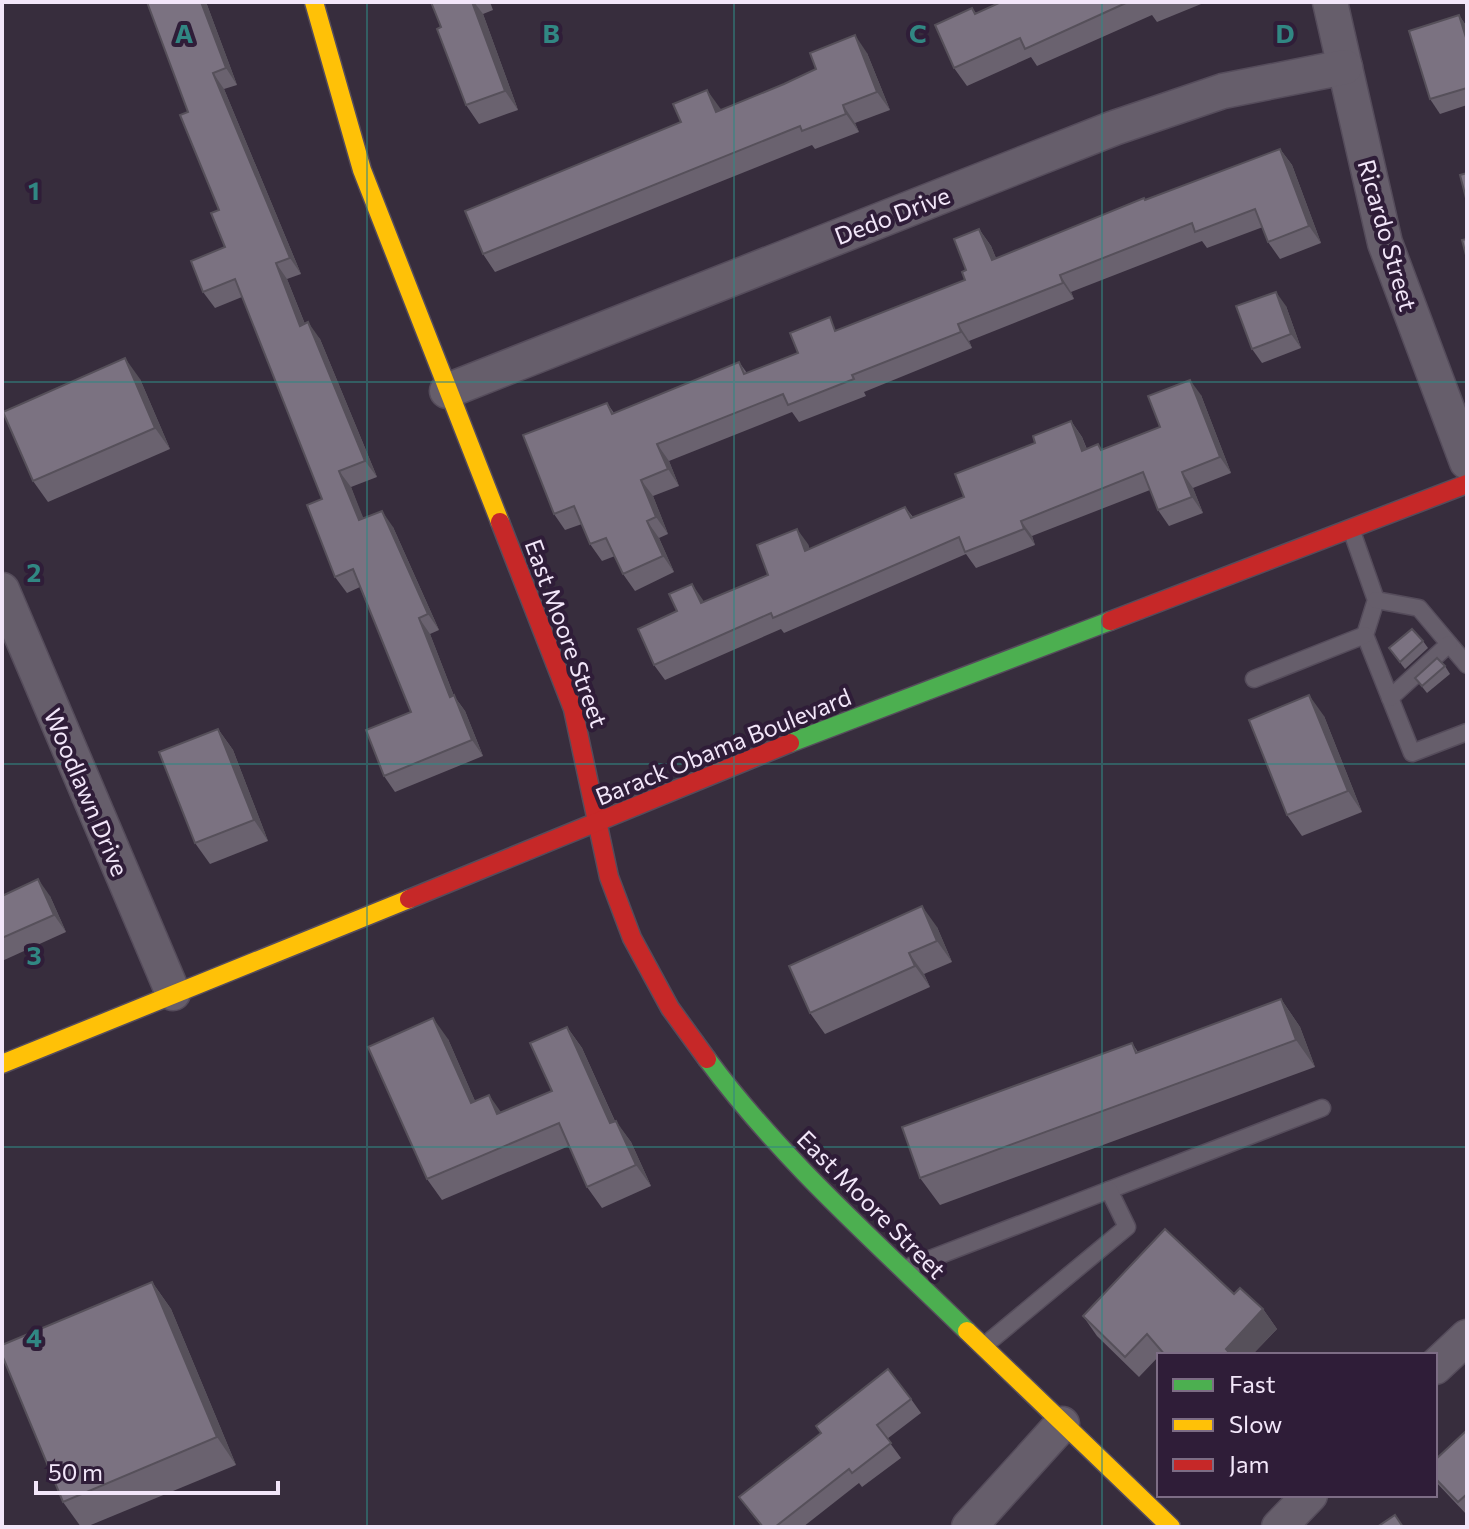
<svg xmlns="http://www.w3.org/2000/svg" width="1469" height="1529" font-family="Commissioner,sans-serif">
	<rect width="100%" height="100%" fill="#372d3d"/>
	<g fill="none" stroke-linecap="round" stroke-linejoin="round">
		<g stroke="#554c5b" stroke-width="19">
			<g id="lane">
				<polyline points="1351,529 1376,600 1365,635 1412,753 1467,732"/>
				<polyline points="1376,600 1419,608 1467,665"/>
				<polyline points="1254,679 1365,635"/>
				<polyline points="1390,698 1449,644"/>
				<polyline points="909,1267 1322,1108"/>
				<polyline points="985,1345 1127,1227 1109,1190"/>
			</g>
		</g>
		<g stroke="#554c5b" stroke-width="37">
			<g id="street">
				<polyline points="1330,2 1385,243 1467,462"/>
				<polyline points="447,391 1114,128 1223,91 1345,67"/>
				<polyline points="2,590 173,993"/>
				<polyline points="1435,1367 1467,1337"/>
				<polyline points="969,1527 1062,1424"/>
				<polyline points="1279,1527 1310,1495"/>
			</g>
		</g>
		<g stroke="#554c5b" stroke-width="21">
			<g id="fast">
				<polyline points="790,743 1110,621"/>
				<path d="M707,1059C781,1159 878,1244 967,1331"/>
			</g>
		</g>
		<g stroke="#554c5b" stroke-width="21">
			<g id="slow">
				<polyline points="314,2 362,170 500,522"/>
				<polyline points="2,1064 409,899"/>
				<polyline points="967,1331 1171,1527"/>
			</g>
		</g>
		<g stroke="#554c5b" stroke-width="21">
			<g id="jam">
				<polyline points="500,522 573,709 609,877 632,938 670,1008 707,1059"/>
				<polyline points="1110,621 1467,484"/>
				<polyline points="409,899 790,743"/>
			</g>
		</g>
		<use href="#lane" stroke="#665e6b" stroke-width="16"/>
		<use href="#street" stroke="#665e6b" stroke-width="34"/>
		<use href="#fast" stroke="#4caf50" stroke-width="18"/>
		<use href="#slow" stroke="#ffc107" stroke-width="18"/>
		<use href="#jam" stroke="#c62828" stroke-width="18"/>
	</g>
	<g fill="#6a626f">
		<polygon points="147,2 206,2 237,85 224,89 301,274 287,279 305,324 320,339 377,477 351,487 363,519 393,527 439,630 430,634 454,696 465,711 483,756 395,792 384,776 411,712 360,587 347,593 335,577 322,499 242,297 215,308 203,292 225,247 219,210 188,112"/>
		<polygon points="431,2 490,2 493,10 483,14 518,110 479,124 466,105 441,27"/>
		<polygon points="1001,2 1206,2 1157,22 1152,15 1037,66 1031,57 967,86 954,68 972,8 976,13"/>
		<polygon points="1459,15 1467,27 1467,105 1440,114 1430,99"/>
		<polygon points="867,53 890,110 855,123 859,132 815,149 812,145 495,272 483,254 681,122 720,108 721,110"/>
		<polygon points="1280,149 1292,165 1321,243 1280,259 1268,242 1263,227 1207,248 1202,241 1071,292 1074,299 969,341 972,348 864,392 866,396 799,422 792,412 669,461 679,486 653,496 668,534 659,538 674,572 635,591 623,574 615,556 602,561 590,544 582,524 565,530 554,514 607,403 614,413 739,362 747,373 798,353 839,330 965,280 966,270 979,229 991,246 996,258"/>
		<polygon points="1286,306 1301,348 1262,363 1252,349"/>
		<polygon points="140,379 170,449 48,502 33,481"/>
		<polygon points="1201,395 1231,473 1193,488 1203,513 1169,526 1158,510 1150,490 1032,536 1035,545 976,568 966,554 784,633 781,629 665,680 654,665 808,544 809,549 905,507 913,517 964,497 1035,443 1071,421 1082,437 1087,449 1102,450 1160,427"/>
		<polygon points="1423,641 1428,648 1405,669 1389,648"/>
		<polygon points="1445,666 1450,674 1427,693 1415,678"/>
		<polygon points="1324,716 1362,812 1302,836 1287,815"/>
		<polygon points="218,729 233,750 268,841 210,864 195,843"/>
		<polygon points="2,896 50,896 66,932 2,961"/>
		<polygon points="937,927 952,962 924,974 930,987 825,1034 810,1013"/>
		<polygon points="1281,999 1300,1027 1315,1067 940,1205 920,1178 1132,1043 1138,1052"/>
		<polygon points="567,1027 582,1048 615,1121 631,1142 651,1186 602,1208 587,1187 569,1146 442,1200 427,1179 448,1039 475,1101 501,1112 552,1091"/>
		<polygon points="152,1282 171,1309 236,1465 86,1527 81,1527 63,1502"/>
		<polygon points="1234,1294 1263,1309 1277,1329 1252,1355 1162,1355 1161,1354 1139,1377 1097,1336 1083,1316"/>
		<polygon points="911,1399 921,1413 887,1439 901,1458 862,1487 859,1483 803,1527 762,1527 739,1497"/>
		<polygon points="1467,1430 1467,1515 1435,1481 1435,1460"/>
	</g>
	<g fill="#56505a">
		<polygon points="201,2 206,2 237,85 226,68"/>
		<polygon points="472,2 474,2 483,14 518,110 505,91"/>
		<polygon points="1459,15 1467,27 1467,41"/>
		<polygon points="855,35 867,53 890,110 877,92"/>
		<polygon points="213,73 224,89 301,274 290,258"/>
		<polygon points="707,90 720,108 729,130 716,112"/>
		<polygon points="843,105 855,123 859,132 846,114"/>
		<polygon points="1280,149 1292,165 1321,243 1309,226"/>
		<polygon points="979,229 991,246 1003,276 992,260"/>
		<polygon points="276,263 287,279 312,342 300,326"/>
		<polygon points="1060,275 1071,292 1074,299 1063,283"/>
		<polygon points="1276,292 1286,306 1301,348 1291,334"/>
		<polygon points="308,322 320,339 377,477 365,461"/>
		<polygon points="958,324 969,341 972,348 961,332"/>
		<polygon points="125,358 140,379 170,449 155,428"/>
		<polygon points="1190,380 1201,395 1231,473 1220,457"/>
		<polygon points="1071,421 1082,437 1093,466 1082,451"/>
		<polygon points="657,444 669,461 679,486 668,469"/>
		<polygon points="339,471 351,487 371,537 359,520"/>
		<polygon points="1182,472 1193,488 1203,513 1192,497"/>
		<polygon points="641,480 653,496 668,534 656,517"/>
		<polygon points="382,511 393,527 439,630 428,614"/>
		<polygon points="647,521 659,538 674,572 663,556"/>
		<polygon points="1021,521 1032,536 1035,545 1024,529"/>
		<polygon points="797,529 808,544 816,567 805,551"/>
		<polygon points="692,584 703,600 712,619 701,603"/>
		<polygon points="419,618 430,634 454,696 465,711 483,756 472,740 450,697"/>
		<polygon points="1309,695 1324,716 1362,812 1348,791"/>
		<polygon points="218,729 233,750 268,841 254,820"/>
		<polygon points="38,879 50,896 66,932 54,915"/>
		<polygon points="922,906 937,927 952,962 937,941"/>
		<polygon points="909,953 924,974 930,987 915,966"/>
		<polygon points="1281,999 1300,1027 1315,1067 1296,1040"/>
		<polygon points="433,1018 448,1039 485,1124 471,1103"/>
		<polygon points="567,1027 582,1048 625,1144 610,1123"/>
		<polygon points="489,1095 503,1115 497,1114"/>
		<polygon points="616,1121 631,1142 651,1186 636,1165"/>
		<polygon points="152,1282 171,1309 236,1465 217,1437"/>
		<polygon points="1263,1309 1277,1329 1252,1355 1230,1355 1226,1349"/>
	</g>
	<g fill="#7b7281" stroke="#56505a" stroke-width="2">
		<polygon points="147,2 201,2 226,68 213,73 290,258 276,263 300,326 308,322 365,461 339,471 359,520 382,511 428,614 419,618 450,697 454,695 472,740 384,776 366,730 411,712 353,569 335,577 307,505 322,499 235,279 203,292 191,261 225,247 211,213 219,210 180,115 188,112"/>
		<polygon points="431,2 472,2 505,91 466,105 437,29 441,27"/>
		<polygon points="1001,2 1128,2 1025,49 1020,38 954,68 935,25 972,8 975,14"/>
		<polygon points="1459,15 1467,41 1467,88 1430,99 1409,31"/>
		<polygon points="855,35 877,92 843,105 846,114 802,131 800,126 483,254 465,211 681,122 673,104 707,90 716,112 784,84 816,69 810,53"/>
		<polygon points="1280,149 1309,226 1268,242 1255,209 1195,232 1192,223 1060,275 1063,283 958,324 961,332 852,375 854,379 788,405 783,394 657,444 668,469 641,480 656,517 647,521 663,556 623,574 606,538 590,544 574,506 554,514 523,435 607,403 612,414 739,362 744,374 798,353 790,333 830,317 835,331 965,280 962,272 966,270 954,239 979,229 992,260 1144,198 1145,200"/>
		<polygon points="1467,173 1467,202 1460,175"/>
		<polygon points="1467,239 1467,259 1462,240"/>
		<polygon points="1276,292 1291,334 1252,349 1236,306"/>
		<polygon points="125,358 155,428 33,481 3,412"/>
		<polygon points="1190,380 1220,457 1182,472 1192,497 1158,510 1143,472 1021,521 1024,529 965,552 959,537 773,618 771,613 654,665 638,629 677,611 669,594 692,584 701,603 768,575 757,545 797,529 805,551 905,507 911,518 964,497 955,474 1035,443 1033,436 1071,421 1082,451 1098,444 1101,450 1160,427 1148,396"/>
		<polygon points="1412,629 1423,641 1400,662 1389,648"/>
		<polygon points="1437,658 1445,666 1422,686 1415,678"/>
		<polygon points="1309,695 1348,791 1287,815 1249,720"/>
		<polygon points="218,729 254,820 195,843 159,752"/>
		<polygon points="38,879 54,915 2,938 2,896"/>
		<polygon points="922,906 937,941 909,953 915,966 810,1013 789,966"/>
		<polygon points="1281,999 1296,1040 920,1178 902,1127 1132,1043 1136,1053"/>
		<polygon points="433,1018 471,1103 489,1095 497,1114 552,1091 530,1043 567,1027 610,1123 616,1121 636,1165 587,1187 559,1123 427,1179 368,1047"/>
		<polygon points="1165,1229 1234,1294 1240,1288 1263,1309 1226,1349 1231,1355 1165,1355 1147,1334 1125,1357 1083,1316"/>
		<polygon points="152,1282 217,1437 63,1502 2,1355 2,1345"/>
		<polygon points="888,1369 911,1399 877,1425 891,1443 852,1473 849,1469 775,1527 763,1527 739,1497 821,1433 816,1426"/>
		<polygon points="1467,1430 1467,1494 1458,1502 1435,1478 1435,1460"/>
		<polygon points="1395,1515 1403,1527 1377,1527"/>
	</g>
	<path fill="none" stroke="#318783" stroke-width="2" stroke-opacity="0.55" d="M367,2V1527M734,2V1527M1102,2V1527M2,382H1467M2,764H1467M2,1147H1467"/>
	<g text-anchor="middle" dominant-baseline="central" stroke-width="8" stroke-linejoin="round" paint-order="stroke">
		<g font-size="24" fill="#f2e6f9" stroke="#2f1d38">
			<text transform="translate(892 215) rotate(-21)">Dedo Drive</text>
			<text transform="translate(1388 235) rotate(74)">Ricardo Street</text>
			<text transform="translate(567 633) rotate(70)">East Moore Street</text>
			<text transform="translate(723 746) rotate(-22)">Barack Obama Boulevard</text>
			<text transform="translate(87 792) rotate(67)">Woodlawn Drive</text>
			<text transform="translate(872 1204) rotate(45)">East Moore Street</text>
		</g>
	</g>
	<g font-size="26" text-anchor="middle" font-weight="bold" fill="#318783" stroke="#2f1d38" stroke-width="8" stroke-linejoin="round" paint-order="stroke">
		<text x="184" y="43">A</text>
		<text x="551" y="43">B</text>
		<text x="918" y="43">C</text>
		<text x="1285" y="43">D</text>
		<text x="34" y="200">1</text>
		<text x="34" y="582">2</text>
		<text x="34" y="965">3</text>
		<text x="34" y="1347">4</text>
	</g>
	<rect width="1469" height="1529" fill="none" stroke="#f2e6f9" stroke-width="8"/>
	<rect x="1157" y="1353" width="280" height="144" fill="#2f1d38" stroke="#7d6d85" stroke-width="2"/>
	<rect x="1173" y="1379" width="40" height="12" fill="#4caf50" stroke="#7d6d85" stroke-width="2"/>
	<text x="1229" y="1393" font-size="24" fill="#f2e6f9">Fast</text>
	<rect x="1173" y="1419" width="40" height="12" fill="#ffc107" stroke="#7d6d85" stroke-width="2"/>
	<text x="1229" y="1433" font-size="24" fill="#f2e6f9">Slow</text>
	<rect x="1173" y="1459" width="40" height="12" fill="#c62828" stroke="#7d6d85" stroke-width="2"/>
	<text x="1229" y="1473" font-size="24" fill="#f2e6f9">Jam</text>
	<path d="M36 1481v12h242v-12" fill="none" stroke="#f2e6f9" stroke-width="4"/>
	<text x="48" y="1481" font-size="24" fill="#f2e6f9" stroke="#2f1d38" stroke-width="6" paint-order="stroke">50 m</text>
</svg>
